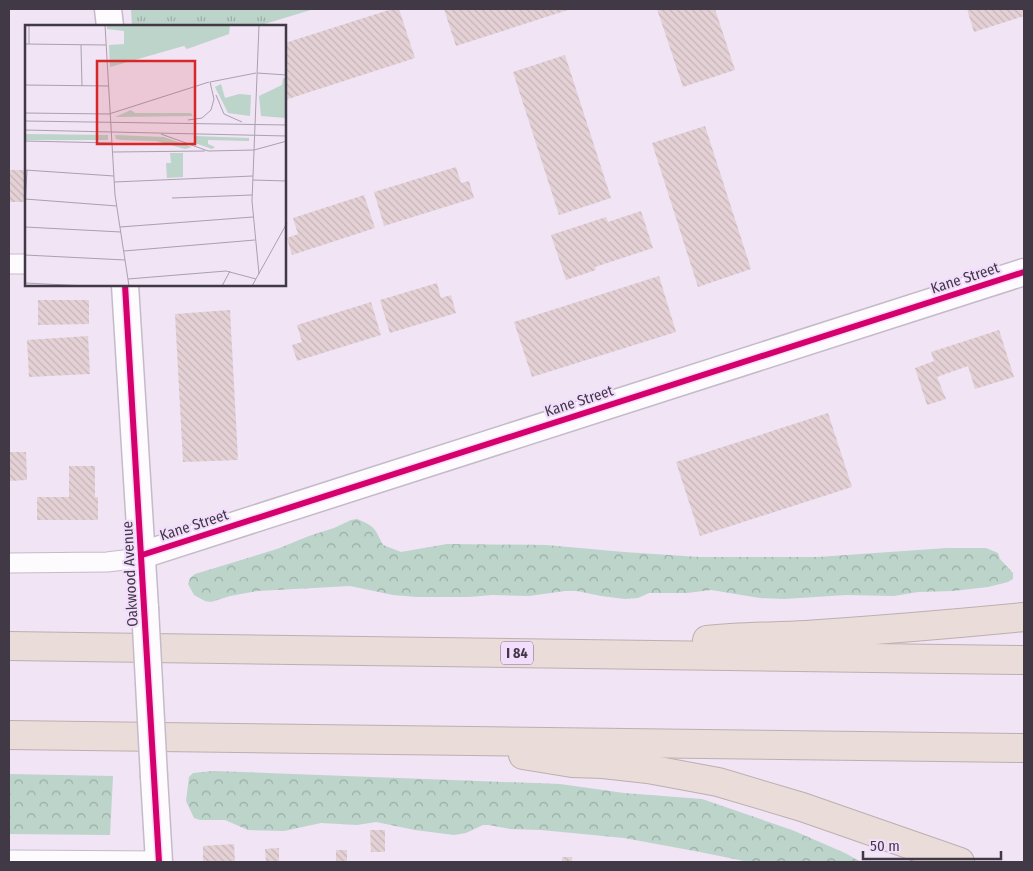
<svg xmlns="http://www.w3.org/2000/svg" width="1033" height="871" font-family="'Fira Sans Condensed',sans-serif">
	<defs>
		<pattern id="forest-crowns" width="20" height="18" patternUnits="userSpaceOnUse" patternTransform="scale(1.25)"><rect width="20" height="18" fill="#bcd4ca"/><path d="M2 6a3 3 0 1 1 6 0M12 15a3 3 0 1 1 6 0" fill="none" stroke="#9aada6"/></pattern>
		<pattern id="park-tufts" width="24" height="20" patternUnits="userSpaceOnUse" patternTransform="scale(1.25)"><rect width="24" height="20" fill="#bcd4ca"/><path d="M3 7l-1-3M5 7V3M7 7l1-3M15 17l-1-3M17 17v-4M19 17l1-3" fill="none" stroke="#9aada6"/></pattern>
		<pattern id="building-back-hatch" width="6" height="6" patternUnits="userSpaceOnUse" patternTransform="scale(1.25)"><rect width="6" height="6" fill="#e4d1d6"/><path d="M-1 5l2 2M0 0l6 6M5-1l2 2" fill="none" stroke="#c5b4b9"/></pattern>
	</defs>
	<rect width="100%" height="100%" fill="#f0e4f5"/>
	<g fill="url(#forest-crowns)">
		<path d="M357,519C375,526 375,529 383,545L401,552L447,544L546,545L624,552L699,557H818L947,548H986L998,553L1000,559L1013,573V579L1008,582L988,587L953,591L918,592L894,596L846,595L784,599L760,598L711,590L687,593H649L638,598L625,599L601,596L577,591H565L529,596L492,595L469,597H417L393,595L350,586L258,591L230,596L211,602L205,601L194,595L188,584L190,578L195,574L277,549L309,536L334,528L351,520Z"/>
		<polygon points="213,771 560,784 624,793 702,799 792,830 845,853 861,862 749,862 700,852 624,838 541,830 510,829 489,825 483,825 466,833 454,835 415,830 376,822 357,825 321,823 284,831 248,830 225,820 200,820 194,818 186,801 189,777 193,773"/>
		<polygon points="9,774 113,776 110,835 9,834"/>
	</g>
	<polygon fill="url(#park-tufts)" points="131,9 314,9 258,26 132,26"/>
	<g fill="url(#building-back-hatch)">
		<polygon points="392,9 399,9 415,58 285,100 285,43"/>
		<polygon points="444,9 571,9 456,46"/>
		<polygon points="657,9 715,9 735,70 683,87"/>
		<polygon points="967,9 1024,9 1024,16 974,32"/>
		<polygon points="565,55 611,198 559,215 513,72"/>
		<polygon points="705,126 751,269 698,287 652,143"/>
		<rect x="24" y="132" width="2" height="27"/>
		<polygon points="456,167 461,183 469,181 474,198 384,226 374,192"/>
		<rect x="9" y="170" width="17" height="32"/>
		<polygon points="364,195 375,228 292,255 287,238 298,234 293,218"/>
		<polygon points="641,211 653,248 595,267 596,270 566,280 551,235 606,217 608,222"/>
		<polygon points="659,276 676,332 532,377 514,322"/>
		<polygon points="437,283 441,298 451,295 456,313 390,333 380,300"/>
		<polygon points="38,300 89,300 89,324 38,325"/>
		<polygon points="371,302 381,335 297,361 292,345 302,342 297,325"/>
		<polygon points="230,310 238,460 183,462 175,314"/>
		<polygon points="999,330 1014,377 975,389 968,366 937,377 946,399 927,405 915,368 934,361 931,352"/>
		<polygon points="88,336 90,374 29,377 27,340"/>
		<polygon points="828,413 852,487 700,536 676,462"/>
		<polygon points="9,452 26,452 27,480 9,481"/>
		<polygon points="69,466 95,466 95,497 98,497 98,520 37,520 37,497 69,497"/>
		<polygon points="370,830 385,830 385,852 371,852"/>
		<polygon points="234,844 235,862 203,862 203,846"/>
		<polygon points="279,848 279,862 266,862 265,849"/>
		<rect x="336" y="850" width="11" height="12"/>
		<rect x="562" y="857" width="10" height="5"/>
	</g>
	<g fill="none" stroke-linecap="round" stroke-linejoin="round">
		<g stroke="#c5bbc8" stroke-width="21">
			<g id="street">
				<polyline points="9,264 26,264"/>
				<polyline points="9,563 107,562 124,560 142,555"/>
				<polyline points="9,860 159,861"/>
			</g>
		</g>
		<g stroke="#c5bbc8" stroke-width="29">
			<g id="secondary">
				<polyline points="108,9 110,26"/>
				<polyline points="125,285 145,608"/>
				<polyline points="142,555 1024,272"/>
				<polyline points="154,777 159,862"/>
			</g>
		</g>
		<g stroke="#bfaeb0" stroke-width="30">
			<g id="highway">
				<path d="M707,640C740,636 773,637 806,635C879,630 952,624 1024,617"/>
				<polyline points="9,646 1024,660"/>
				<polyline points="9,735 1024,748"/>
				<polyline points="523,755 572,763 603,764 648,769 718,782 802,807 960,862"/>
			</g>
		</g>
		<use href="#street" stroke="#fdfbfe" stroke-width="19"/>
		<use href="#secondary" stroke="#fdfbfe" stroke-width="26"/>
		<use href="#highway" stroke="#e9dcd9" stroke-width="28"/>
		<g stroke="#c5bbc8" stroke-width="29" stroke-linecap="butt">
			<polyline id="secondary-bridge" points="145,608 154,777"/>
		</g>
		<use href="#secondary-bridge" stroke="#fdfbfe" stroke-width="26"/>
		<g stroke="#f3ddfc" stroke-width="9">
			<g id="cycleway">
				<polyline points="125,285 159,862"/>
				<polyline points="142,555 1024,272"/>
			</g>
		</g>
		<use href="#cycleway" stroke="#d6006c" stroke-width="6"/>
	</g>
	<g text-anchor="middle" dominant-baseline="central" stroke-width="4.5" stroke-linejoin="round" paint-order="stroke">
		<rect fill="#f3ddfc" stroke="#776a7d" stroke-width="1" x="501" y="641.5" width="32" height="23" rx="4"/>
		<g font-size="14" font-weight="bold" fill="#423946">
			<text x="517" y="653">I 84</text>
		</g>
		<g font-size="15" fill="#423946" stroke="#f3ddfc">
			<text transform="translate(965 278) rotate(-18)">Kane Street</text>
			<text transform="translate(579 401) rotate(-18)">Kane Street</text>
			<text transform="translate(194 525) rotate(-18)">Kane Street</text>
			<text transform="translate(130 574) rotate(-93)">Oakwood Avenue</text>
		</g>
	</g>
	<g transform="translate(25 25)">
		<rect width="261" height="261" fill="#f0e4f5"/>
		<path d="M201,0H205L204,9L162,24L159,21ZM258,53H261V93L236,91L234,71L257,60ZM196,59L200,73L214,69L226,70L225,91L203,88L190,62ZM106,85L110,88H166L168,91L90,92ZM0,109L83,110V115H0ZM90,110L139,112L167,122L160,124L131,116L96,115L91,114ZM171,111L224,113V116L183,115V119L190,122L187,124L170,118ZM145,128H158V152L142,153L141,138H146Z" fill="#bcd4ca"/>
		<path d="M82,0H204V8L85,42L84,20L99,19V6L82,4Z" fill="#bcd4ca"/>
		<path fill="none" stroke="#aaa0af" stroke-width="1" d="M80,0L90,170L104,261M0,19L81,20M4,19V0M56,20L57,61M232,48L262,50M185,57L231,48M0,60L84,61M191,70L199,89L217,97M0,88L84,89L184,57M163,95L177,93L186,85L189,74L185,57M0,96L262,100M0,105L262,111M136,109L183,126M0,116L87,118M229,125L262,116M183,126L229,125M88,127L180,126M0,145L89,151M228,155L262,156M89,157L228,151M147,173L227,170M0,174L92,181M0,182L2,145M0,202L96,207M95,202L228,192M99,226L230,215M0,230L100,235M234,249L227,176L234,0M103,254L201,246L231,254M0,258L62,261M197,261L205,246M227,261L262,198"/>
		<path fill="#d62828" fill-opacity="0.15" stroke="#d62828" stroke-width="2.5" d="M72,36H170V119H72Z"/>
		<rect width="261" height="261" fill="none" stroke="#423946" stroke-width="2.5"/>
	</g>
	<rect width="1033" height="871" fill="none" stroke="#423946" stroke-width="20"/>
	<path d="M863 851v8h138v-8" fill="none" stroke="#423946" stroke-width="2.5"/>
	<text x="870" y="851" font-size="15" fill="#423946" stroke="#f3ddfc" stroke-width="4" paint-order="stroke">50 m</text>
</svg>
